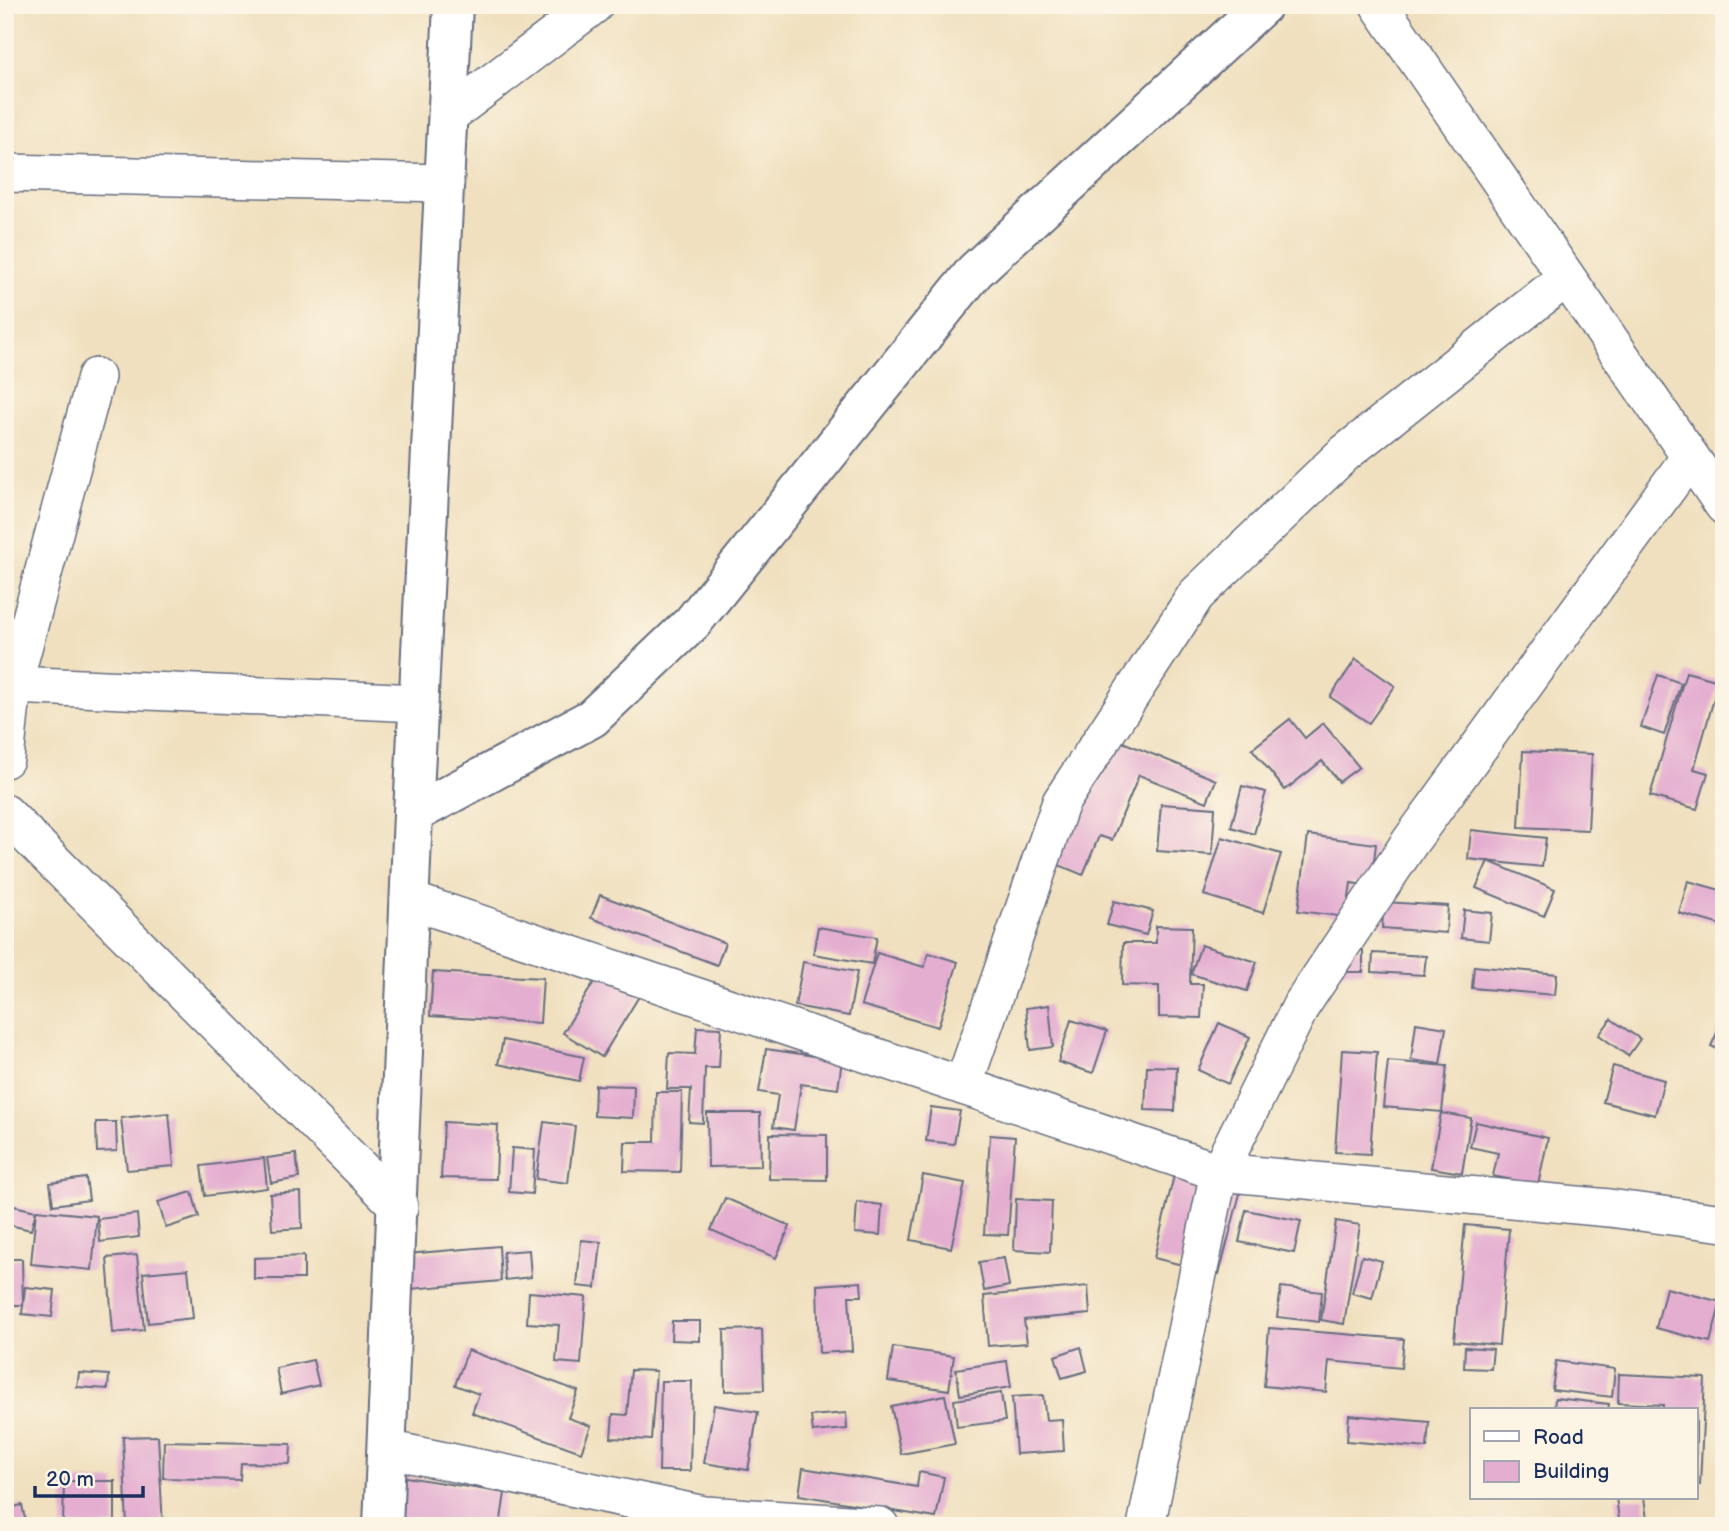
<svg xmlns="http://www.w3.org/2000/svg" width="1729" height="1531" font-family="'Balsamiq Sans',sans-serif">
	<rect width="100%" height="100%" fill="#fcf5e5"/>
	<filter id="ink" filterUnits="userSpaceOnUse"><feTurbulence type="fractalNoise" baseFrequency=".0143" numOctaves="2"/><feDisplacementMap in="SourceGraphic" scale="14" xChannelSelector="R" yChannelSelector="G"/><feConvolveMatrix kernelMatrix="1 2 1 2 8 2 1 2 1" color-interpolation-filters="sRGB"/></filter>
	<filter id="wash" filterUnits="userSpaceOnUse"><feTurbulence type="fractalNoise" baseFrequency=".00686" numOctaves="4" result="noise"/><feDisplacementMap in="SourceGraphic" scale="28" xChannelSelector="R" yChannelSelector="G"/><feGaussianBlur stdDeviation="1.57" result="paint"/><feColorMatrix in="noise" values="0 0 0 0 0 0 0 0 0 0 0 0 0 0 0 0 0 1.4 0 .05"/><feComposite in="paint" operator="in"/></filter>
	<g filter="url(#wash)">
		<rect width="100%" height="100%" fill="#f0e0bf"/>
		<g id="blocks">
			<g fill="#e4aed0">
				<polygon points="1356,659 1395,686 1369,723 1330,697"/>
				<polygon points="1686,672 1719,681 1694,769 1708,773 1697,809 1650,796"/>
				<polygon points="1658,675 1681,683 1664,735 1641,727"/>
				<polygon points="1290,719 1305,738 1323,723 1359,767 1339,782 1322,761 1285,790 1252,749"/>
				<polygon points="1098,732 1216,780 1207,802 1139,775 1112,840 1099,836 1083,875 1032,854"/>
				<polygon points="1523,751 1592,754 1588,830 1519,827"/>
				<polygon points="1242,786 1266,792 1254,834 1231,827"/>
				<polygon points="1161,804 1215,808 1212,855 1157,851"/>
				<polygon points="1471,830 1546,838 1542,867 1468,859"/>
				<polygon points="1308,835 1376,844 1371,886 1351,883 1346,917 1298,911"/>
				<polygon points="1222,837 1281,854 1263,913 1204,895"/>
				<polygon points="1488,861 1555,889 1544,916 1476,888"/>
				<polygon points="1688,881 1724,891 1724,926 1679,913"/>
				<polygon points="600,895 725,943 717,965 591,918"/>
				<polygon points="1114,901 1153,911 1146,935 1107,925"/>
				<polygon points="1384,902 1448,906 1446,933 1382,928"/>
				<polygon points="1464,910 1492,913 1489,941 1461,938"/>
				<polygon points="1156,926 1192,927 1190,984 1203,984 1201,1018 1159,1017 1159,986 1122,985 1123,943 1156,943"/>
				<polygon points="818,927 877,937 872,964 813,954"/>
				<polygon points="1201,945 1257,962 1247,991 1191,974"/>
				<polygon points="1341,950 1363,950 1363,972 1340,972"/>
				<polygon points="877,953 924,967 929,953 958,962 938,1027 861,1005"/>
				<polygon points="1373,953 1426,956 1424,975 1372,972"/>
				<polygon points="803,962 857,972 849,1016 795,1006"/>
				<polygon points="605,964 644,988 602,1057 563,1033"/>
				<polygon points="1474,966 1557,974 1555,995 1472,988"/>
				<polygon points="433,972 543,978 540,1023 430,1016"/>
				<polygon points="1049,1005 1053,1047 1030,1050 1026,1008"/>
				<polygon points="1724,1018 1724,1052 1711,1046"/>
				<polygon points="1611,1019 1640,1039 1628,1056 1599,1035"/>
				<polygon points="1071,1020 1107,1031 1093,1073 1058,1062"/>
				<polygon points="1219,1023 1250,1037 1228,1084 1198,1070"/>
				<polygon points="1416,1023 1446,1028 1440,1064 1411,1060"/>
				<polygon points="697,1027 721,1028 719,1068 705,1068 703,1123 689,1122 691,1089 667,1089 669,1053 695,1054"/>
				<polygon points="503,1040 584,1057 579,1081 498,1064"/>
				<polygon points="766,1049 842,1060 838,1089 801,1084 794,1130 773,1127 778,1095 759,1092"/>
				<polygon points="1342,1050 1377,1052 1370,1154 1335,1152"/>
				<polygon points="1388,1061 1447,1066 1442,1112 1383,1107"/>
				<polygon points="1147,1066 1177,1067 1175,1111 1145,1110"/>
				<polygon points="1613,1066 1664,1080 1655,1115 1603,1102"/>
				<polygon points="595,1085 634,1086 633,1118 594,1116"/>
				<polygon points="656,1092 682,1092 680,1172 624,1171 625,1142 655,1142"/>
				<polygon points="931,1107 960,1111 954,1144 926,1141"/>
				<polygon points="169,1113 174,1166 127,1170 121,1118"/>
				<polygon points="707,1113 760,1113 761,1166 708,1167"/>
				<polygon points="1441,1113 1471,1118 1462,1173 1431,1168"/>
				<polygon points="96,1122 116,1122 117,1151 97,1152"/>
				<polygon points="444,1122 498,1125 496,1179 441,1178"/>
				<polygon points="544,1122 575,1126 568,1183 536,1179"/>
				<polygon points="1476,1122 1548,1138 1538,1185 1493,1176 1498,1153 1470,1147"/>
				<polygon points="770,1134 827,1135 827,1180 769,1179"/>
				<polygon points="990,1135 1015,1137 1008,1235 984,1234"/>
				<polygon points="512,1148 535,1150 532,1194 509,1192"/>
				<polygon points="296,1154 299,1178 271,1183 267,1158"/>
				<polygon points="264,1158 267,1188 205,1196 201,1166"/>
				<polygon points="1177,1163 1243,1182 1219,1274 1154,1258"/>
				<polygon points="923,1175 965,1183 951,1248 911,1240"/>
				<polygon points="86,1178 89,1200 53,1205 50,1183"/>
				<polygon points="192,1192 199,1217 166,1228 158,1202"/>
				<polygon points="301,1192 302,1228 272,1230 270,1194"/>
				<polygon points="725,1198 790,1226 776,1258 711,1230"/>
				<polygon points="1016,1199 1052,1201 1050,1252 1014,1250"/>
				<polygon points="857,1202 882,1205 880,1235 855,1233"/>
				<polygon points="5,1204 36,1211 31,1230 5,1224"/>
				<polygon points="36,1210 97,1216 92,1270 31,1264"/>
				<polygon points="1246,1210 1301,1221 1294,1253 1239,1242"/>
				<polygon points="137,1214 139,1237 100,1242 98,1219"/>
				<polygon points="1336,1221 1360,1225 1344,1324 1321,1320"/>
				<polygon points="1465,1225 1509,1229 1499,1345 1454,1341"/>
				<polygon points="581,1240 601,1242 596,1288 577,1286"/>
				<polygon points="499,1246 501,1281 410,1289 407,1254"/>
				<polygon points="529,1250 531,1277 505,1280 503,1252"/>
				<polygon points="137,1255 144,1330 113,1333 107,1258"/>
				<polygon points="304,1256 304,1279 254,1279 254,1258"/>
				<polygon points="1362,1256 1382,1261 1372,1298 1352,1293"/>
				<polygon points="1004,1258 1009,1286 984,1291 979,1262"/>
				<polygon points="5,1259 22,1259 23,1305 5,1305"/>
				<polygon points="188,1269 193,1318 148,1323 143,1273"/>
				<polygon points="861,1282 862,1296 849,1296 852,1351 819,1353 817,1285"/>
				<polygon points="1088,1286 1090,1314 1024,1320 1027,1343 988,1346 984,1296"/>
				<polygon points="25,1287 55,1290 52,1317 22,1314"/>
				<polygon points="1281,1287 1322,1292 1319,1322 1277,1317"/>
				<polygon points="1666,1288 1721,1302 1710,1342 1656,1328"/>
				<polygon points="529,1292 586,1297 581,1364 556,1362 559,1325 527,1323"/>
				<polygon points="672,1321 700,1321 700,1341 671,1340"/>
				<polygon points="1269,1328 1404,1339 1401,1368 1329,1361 1326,1392 1264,1386"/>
				<polygon points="762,1329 764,1390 725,1391 724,1330"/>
				<polygon points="893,1347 954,1356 949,1390 888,1381"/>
				<polygon points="1081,1347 1087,1371 1062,1378 1055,1356"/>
				<polygon points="1465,1347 1493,1349 1491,1369 1464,1368"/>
				<polygon points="468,1350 578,1391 568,1418 591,1426 581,1452 472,1413 479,1394 455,1385"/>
				<polygon points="313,1360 319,1385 281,1394 276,1368"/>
				<polygon points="1007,1361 1011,1387 960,1395 956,1369"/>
				<polygon points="1556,1361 1615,1369 1612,1397 1552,1390"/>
				<polygon points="631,1370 656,1371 651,1440 611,1438 613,1414 627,1415"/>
				<polygon points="79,1373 109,1375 108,1389 77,1387"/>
				<polygon points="1619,1374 1705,1378 1700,1485 1696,1484 1696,1410 1663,1410 1663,1405 1618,1403"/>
				<polygon points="661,1381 692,1381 690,1471 659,1471"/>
				<polygon points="1001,1393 1005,1421 957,1427 954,1400"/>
				<polygon points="945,1395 955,1444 901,1454 891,1406"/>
				<polygon points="1043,1395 1046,1420 1062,1419 1064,1451 1016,1454 1012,1397"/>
				<polygon points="1555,1398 1609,1404 1608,1410 1554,1410"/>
				<polygon points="714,1405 758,1412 748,1470 704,1463"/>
				<polygon points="846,1413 847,1429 813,1432 811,1416"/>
				<polygon points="1349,1415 1429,1422 1427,1448 1347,1441"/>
				<polygon points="158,1436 163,1526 127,1526 123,1437"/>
				<polygon points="164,1441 291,1444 290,1464 241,1463 240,1480 163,1478"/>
				<polygon points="803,1468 917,1487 919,1472 944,1477 936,1518 799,1495"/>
				<polygon points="394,1475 505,1493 500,1526 386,1526"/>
				<polygon points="64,1481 115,1481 115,1526 63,1526"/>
				<polygon points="1616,1498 1644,1498 1648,1526 1620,1526"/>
				<polygon points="22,1505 26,1524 5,1526 5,1509"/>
				<polygon points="220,1520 221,1526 195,1526 195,1524"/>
			</g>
		</g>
	</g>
	<g filter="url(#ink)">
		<use href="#blocks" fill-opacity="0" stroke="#666d80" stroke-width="2"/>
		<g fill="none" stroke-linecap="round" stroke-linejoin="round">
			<g stroke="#666d80" stroke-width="40">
				<g id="minor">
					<polyline points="1379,5 1724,506"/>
					<polyline points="448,116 594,5"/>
					<polyline points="5,173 445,183"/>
					<polyline points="13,685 419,703"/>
					<polyline points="5,759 13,685 96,377"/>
					<polyline points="5,813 399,1207"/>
					<polyline points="409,900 1219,1172 1609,1208 1724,1223"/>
					<polyline points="963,1086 1061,802 1196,595 1344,454 1566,278"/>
					<polyline points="387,1449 705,1515 880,1526"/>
					<polyline points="1146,1526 1219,1172 1301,1006 1410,842 1690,457"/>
				</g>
			</g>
			<g stroke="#666d80" stroke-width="42">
				<g id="tertiary">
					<polyline points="413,814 592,718 692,623 975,271 1263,5"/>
					<polyline points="383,1526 413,814 453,5"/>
				</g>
			</g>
			<use href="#minor" stroke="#fff" stroke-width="37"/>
			<use href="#tertiary" stroke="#fff" stroke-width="38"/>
		</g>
	</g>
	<rect width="1729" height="1531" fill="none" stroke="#fcf5e5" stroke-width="28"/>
	<rect x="1470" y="1408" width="228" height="91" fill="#fcf5e5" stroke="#a2a6af" stroke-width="2"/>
	<rect x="1484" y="1431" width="35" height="10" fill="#ffffff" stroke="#a2a6af" stroke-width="2"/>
	<text x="1533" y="1444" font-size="21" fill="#1b2f5e">Road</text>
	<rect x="1484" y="1461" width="35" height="21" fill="#e4aed0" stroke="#a2a6af" stroke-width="2"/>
	<text x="1533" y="1478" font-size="21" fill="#1b2f5e">Building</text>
	<path d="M35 1486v10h108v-10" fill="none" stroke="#1b2f5e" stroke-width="3.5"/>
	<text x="46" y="1486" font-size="21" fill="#1b2f5e" stroke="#fcf5e5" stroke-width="5" paint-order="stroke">20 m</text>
</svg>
